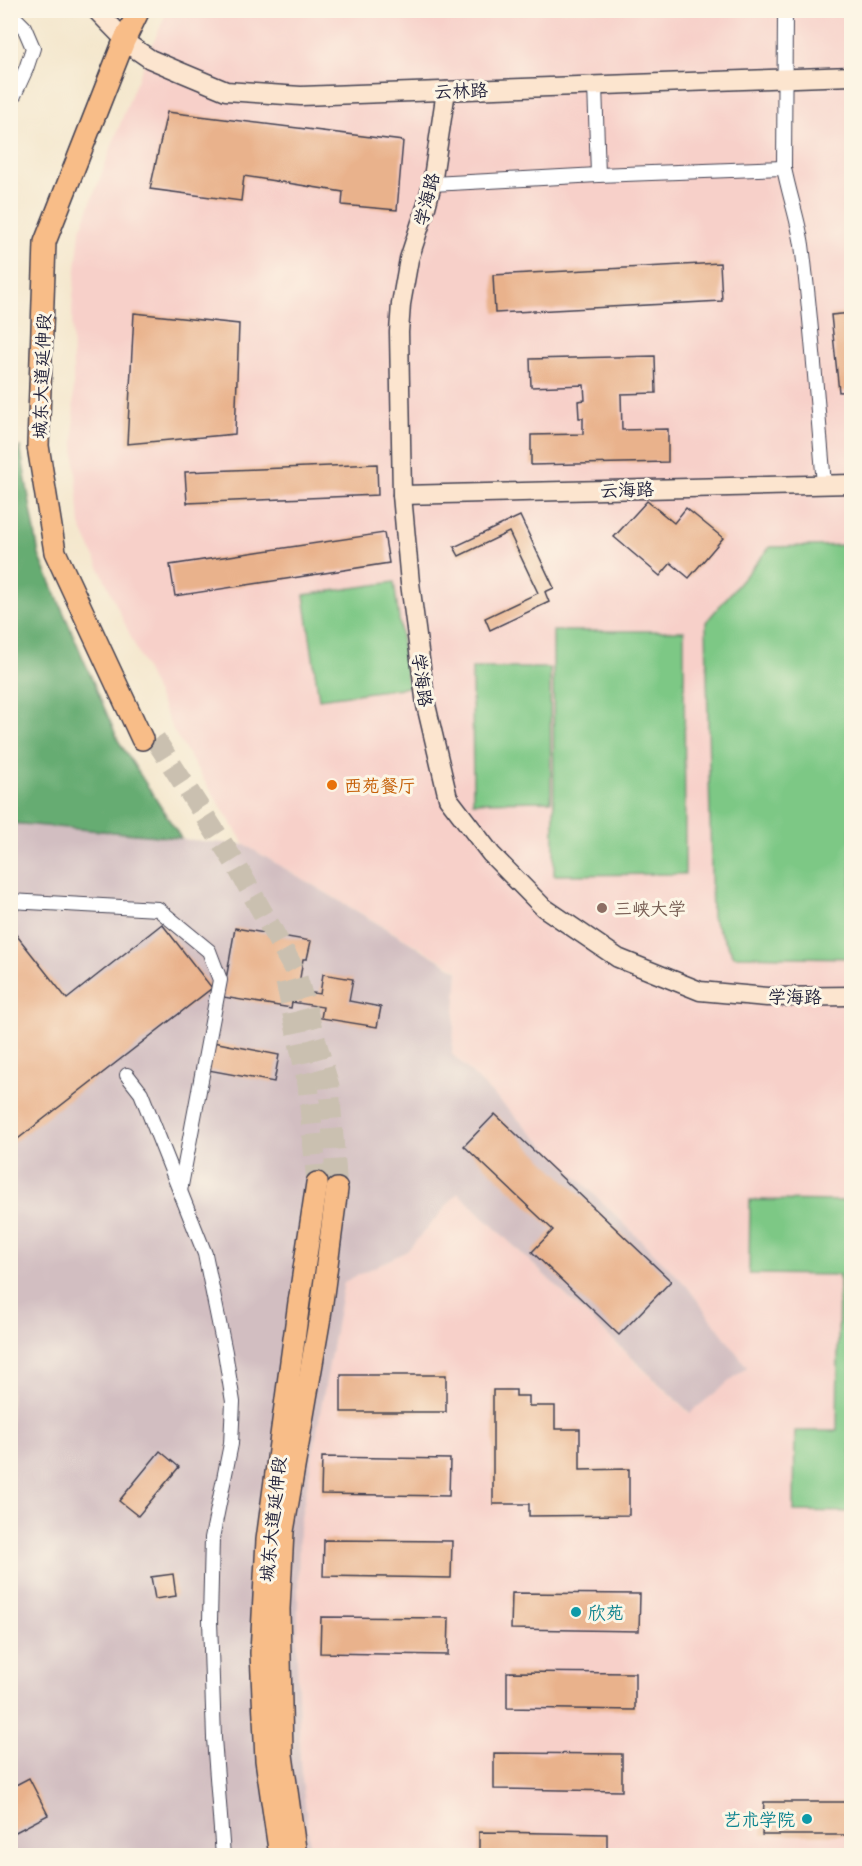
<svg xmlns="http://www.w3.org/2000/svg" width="862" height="1866" font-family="Mali,'LXGW WenKai TC',sans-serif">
	<rect width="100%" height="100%" fill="#fcf5e5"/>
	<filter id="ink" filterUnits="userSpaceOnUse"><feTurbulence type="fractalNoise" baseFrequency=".0167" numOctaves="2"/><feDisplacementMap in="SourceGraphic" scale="12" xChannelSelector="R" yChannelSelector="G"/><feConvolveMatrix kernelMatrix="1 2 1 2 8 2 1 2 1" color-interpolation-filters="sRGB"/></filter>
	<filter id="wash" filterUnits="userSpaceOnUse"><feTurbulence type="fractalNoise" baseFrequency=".008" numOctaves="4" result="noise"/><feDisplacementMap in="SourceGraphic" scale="24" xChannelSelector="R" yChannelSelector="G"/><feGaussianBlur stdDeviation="1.35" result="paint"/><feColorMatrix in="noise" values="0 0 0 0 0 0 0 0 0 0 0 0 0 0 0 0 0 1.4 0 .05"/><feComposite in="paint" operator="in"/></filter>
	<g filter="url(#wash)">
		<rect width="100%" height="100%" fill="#f4e7cd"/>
		<polygon fill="#f7d0c9" points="167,11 851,11 851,1855 311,1855 300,1762 297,1660 299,1529 344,1282 407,1251 458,1193 689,1413 747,1367 686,1285 452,1054 458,970 245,845 174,732 80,525 74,445 72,307 80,231 133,90"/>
		<polygon fill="#d2bec1" points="10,823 245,845 458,971 452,1054 686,1285 747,1367 690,1413 458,1193 407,1251 344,1282 299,1529 297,1660 300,1762 311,1855 11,1855"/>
		<g fill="#7dc885" stroke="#507560" stroke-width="1.5">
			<polygon points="851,545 851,958 734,956 712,918 706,622 770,547"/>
			<polygon points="394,582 408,687 319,699 304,595"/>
			<polygon points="553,631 684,631 685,874 554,875"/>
			<polygon points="472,668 550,668 551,801 473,802"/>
			<polygon points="750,1200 851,1201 851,1512 794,1511 795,1431 837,1431 839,1275 749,1274"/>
		</g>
		<polygon fill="#66ac72" stroke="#446756" stroke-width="1.5" points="20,446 39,555 119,742 181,838 11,823 10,477"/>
		<g id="blocks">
			<g fill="#e9b28c">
				<polygon points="167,112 403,141 397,210 342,205 343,192 244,176 241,201 150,189"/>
				<polygon points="720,263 722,301 495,313 493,275"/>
				<polygon points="134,313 239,324 235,434 127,444"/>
				<polygon points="852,313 852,391 839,392 831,315"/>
				<polygon points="655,356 656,393 621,394 622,430 668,429 668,462 531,465 531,435 583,434 583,418 579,418 578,401 585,400 584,385 531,387 530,359"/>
				<polygon points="377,464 378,495 187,503 185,472"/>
				<polygon points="647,501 674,523 686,508 723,538 689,578 671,563 660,576 614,537"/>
				<polygon points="520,516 554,588 545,592 549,602 490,630 485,618 538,593 509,532 459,556 454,547"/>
				<polygon points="384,533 389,563 175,596 170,565"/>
				<polygon points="162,924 212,988 10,1145 10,927 67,999"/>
				<polygon points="235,928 311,941 307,959 303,959 298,991 320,994 323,974 353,979 349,1001 381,1007 377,1027 321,1018 323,1007 292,1002 291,1008 223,997"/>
				<polygon points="213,1042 279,1055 274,1082 208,1070"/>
				<polygon points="495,1114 671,1281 619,1335 532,1252 553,1230 464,1146"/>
				<rect x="341" y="1375" width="105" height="37"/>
				<polygon points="493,1390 516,1390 516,1396 529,1396 529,1406 555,1406 555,1429 580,1429 580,1470 629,1469 629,1515 529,1516 529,1504 493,1504"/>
				<polygon points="160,1451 179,1467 138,1516 119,1501"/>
				<polygon points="322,1457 450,1459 449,1496 321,1494"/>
				<polygon points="324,1540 452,1541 451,1578 323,1576"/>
				<polygon points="173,1574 176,1596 155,1599 151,1577"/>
				<polygon points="512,1593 640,1594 639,1631 511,1629"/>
				<polygon points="321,1617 449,1618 448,1655 320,1653"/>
				<polygon points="507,1672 635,1673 635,1710 507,1708"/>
				<polygon points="494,1753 622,1754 622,1791 494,1789"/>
				<polygon points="29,1778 48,1815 10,1835 10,1788"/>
				<polygon points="764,1802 852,1802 852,1835 762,1835"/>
				<polygon points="479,1832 607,1834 607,1856 479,1856"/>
			</g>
		</g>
	</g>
	<g filter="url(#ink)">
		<use href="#blocks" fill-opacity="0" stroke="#424051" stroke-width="1.5"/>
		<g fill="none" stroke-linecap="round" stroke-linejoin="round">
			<g stroke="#cac0b0" stroke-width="21" stroke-dasharray="21 10" stroke-linecap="butt">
				<polyline points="155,739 235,863 295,971 329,1086 337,1189"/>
				<polyline points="286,982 308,1084 317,1183"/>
			</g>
			<g stroke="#424051" stroke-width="16">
				<g id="street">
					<polyline points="10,13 24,27 33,48 26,69 10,104"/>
					<polyline points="595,85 598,175"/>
					<polyline points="784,168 785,10"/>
					<path d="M432,184L598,175L784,168C789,194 798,219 802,245C812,324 817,404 824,484"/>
					<polyline points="10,901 158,909 209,951 220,980 180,1191"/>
					<polyline points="127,1075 141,1093 205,1254 225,1352 233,1402 231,1444 212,1538 210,1620 214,1738 223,1856"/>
				</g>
			</g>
			<g stroke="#424051" stroke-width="21">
				<g id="secondary">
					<polyline points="96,10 131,46 150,59 183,73 226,91 301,96 852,76"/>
					<polyline points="446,91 432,184 426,207 409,259 401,304 399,332 402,495 410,583 426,705 448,798 491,854 543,907 618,958 700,991 767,997 852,996"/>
					<polyline points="402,495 852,484"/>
				</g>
			</g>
			<g stroke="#424051" stroke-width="24">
				<g id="primary">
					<polyline points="139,10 124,41 45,242 38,446 55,552 142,739"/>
					<polyline points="280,1856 266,1760 261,1653 267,1540 299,1302 317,1183"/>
					<polyline points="296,1856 282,1755 279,1609 283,1531 320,1317 337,1189"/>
				</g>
			</g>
			<use href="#street" stroke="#fff" stroke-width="14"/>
			<use href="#secondary" stroke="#fce5cf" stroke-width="18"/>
			<use href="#primary" stroke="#f8bd88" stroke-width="21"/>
		</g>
	</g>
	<circle fill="#e8710a" stroke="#fcf5e5" stroke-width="2" cx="332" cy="785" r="6"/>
	<circle fill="#8d6e63" stroke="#fcf5e5" stroke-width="2" cx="602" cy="908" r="6"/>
	<g fill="#0f9aa8" stroke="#fcf5e5" stroke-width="2">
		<circle cx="576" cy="1612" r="6"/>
		<circle cx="807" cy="1819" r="6"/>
	</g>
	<g text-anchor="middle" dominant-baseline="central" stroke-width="6" stroke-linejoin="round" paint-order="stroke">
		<g font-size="18" fill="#22223b" stroke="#fcf5e5">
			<text transform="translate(461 90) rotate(-2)">云林路</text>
			<text transform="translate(426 199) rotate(-76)">学海路</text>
			<text transform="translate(41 376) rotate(-88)">城东大道延伸段</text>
			<text transform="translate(627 489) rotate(-2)">云海路</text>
			<text transform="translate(423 680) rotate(82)">学海路</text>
			<text x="795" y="996">学海路</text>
			<text transform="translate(272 1519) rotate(-84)">城东大道延伸段</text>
		</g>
		<g font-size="18" fill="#c56008" stroke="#fcf5e5" text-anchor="start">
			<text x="344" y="785">西苑餐厅</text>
		</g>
		<g font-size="18" fill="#785e54" stroke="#fcf5e5" text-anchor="start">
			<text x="614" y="908">三峡大学</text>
		</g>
		<g font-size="18" fill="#0d838f" stroke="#fcf5e5" text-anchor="start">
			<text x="588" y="1612">欣苑</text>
			<text x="795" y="1819" text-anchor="end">艺术学院</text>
		</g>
	</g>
	<rect width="862" height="1866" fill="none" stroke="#fcf5e5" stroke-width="36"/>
</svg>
